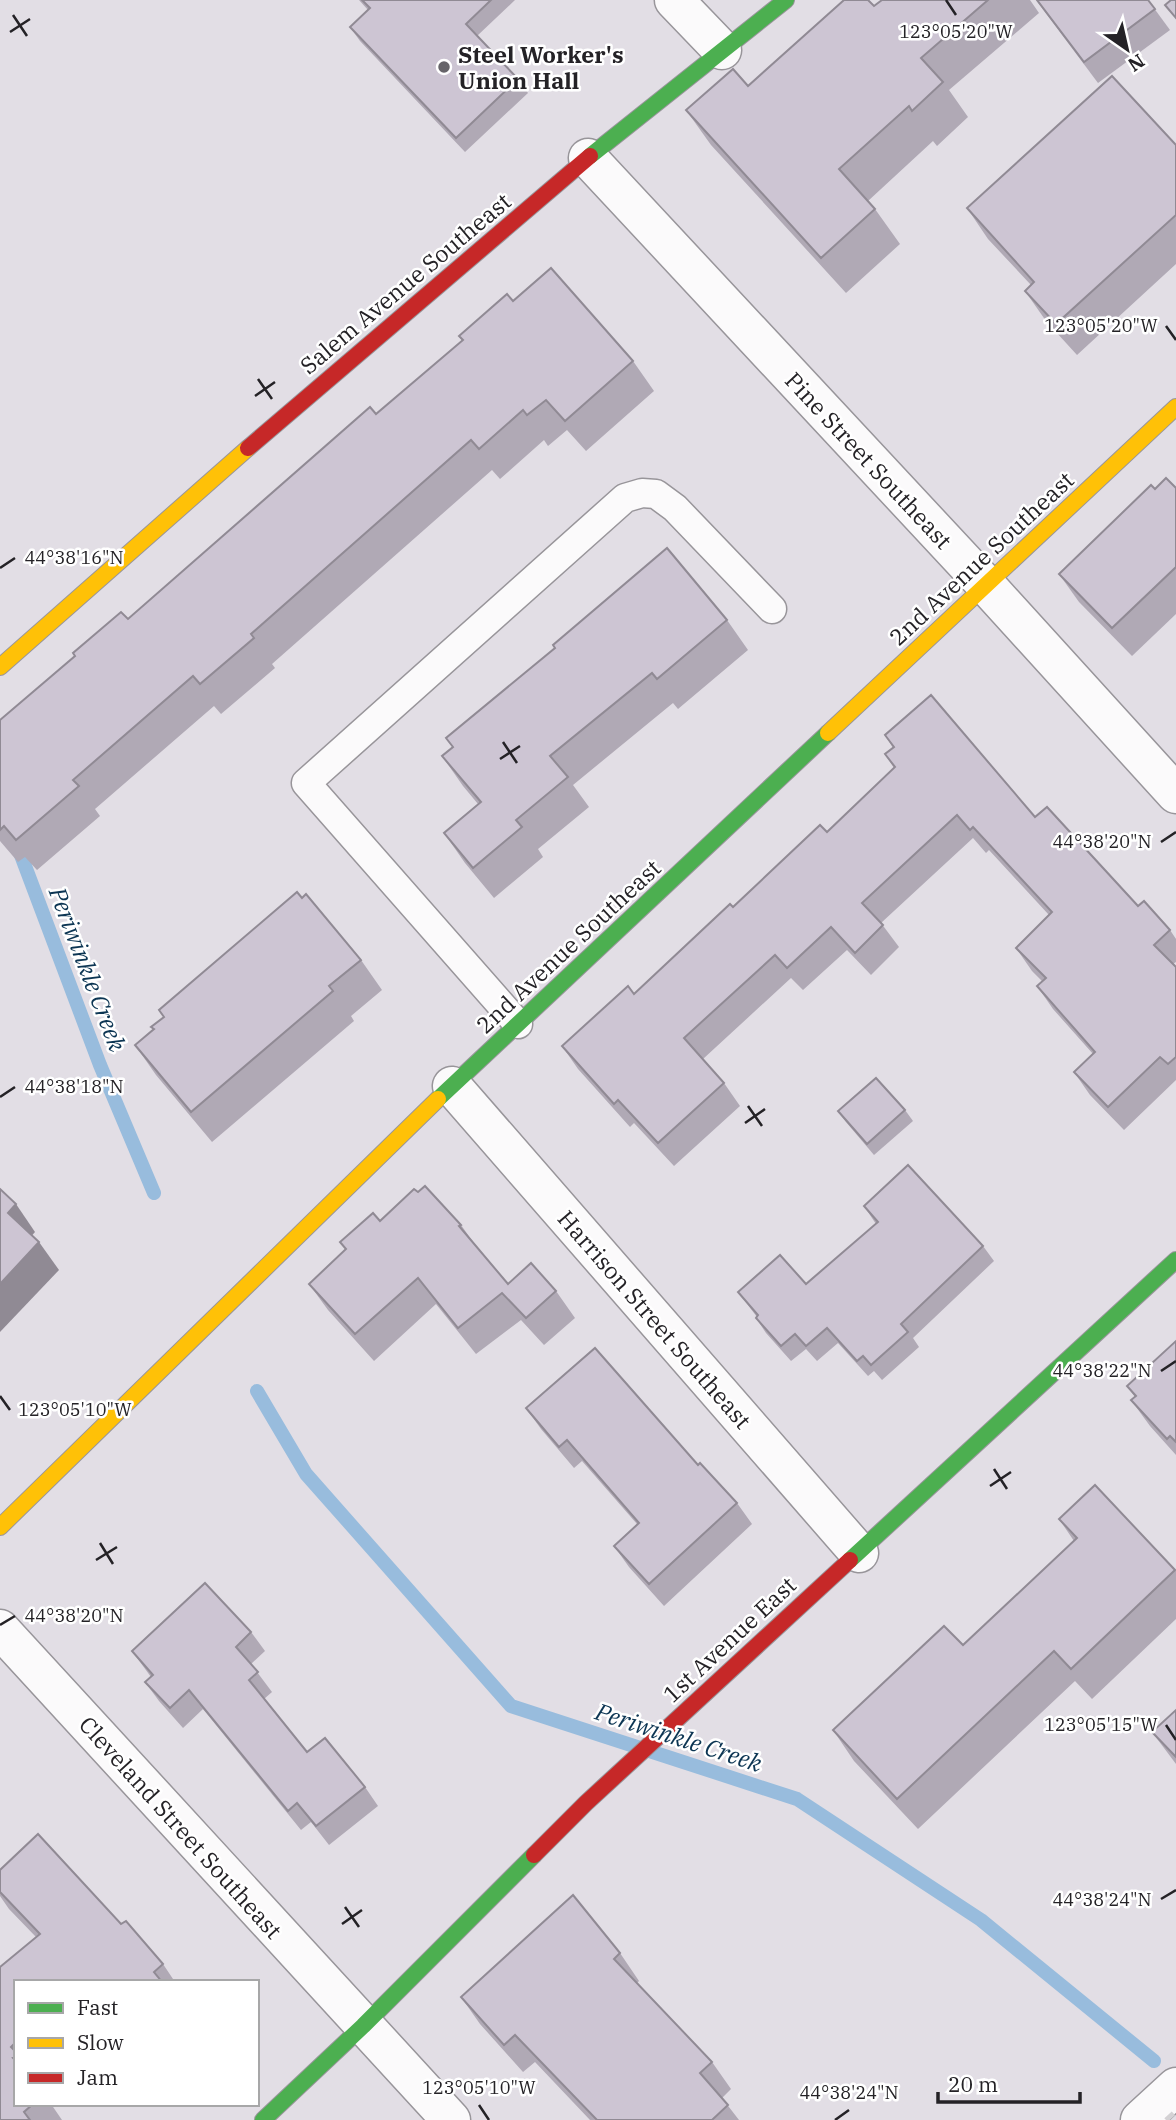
<svg xmlns="http://www.w3.org/2000/svg" width="1176" height="2120" font-family="'IBM Plex Serif',serif">
	<rect width="100%" height="100%" fill="#e2dee5"/>
	<g fill="none" stroke-linecap="round" stroke-linejoin="round">
		<g stroke="#98bcdd" stroke-width="14">
			<polyline points="16,842 100,1065 154,1193"/>
			<polyline points="257,1391 306,1474 511,1706 797,1799 981,1920 1154,2061"/>
		</g>
		<g stroke="#98959a" stroke-width="31">
			<polyline id="lane" points="518,1024 306,783 625,498 642,493 656,494 675,508 772,609"/>
		</g>
		<g stroke="#98959a" stroke-width="41">
			<g id="street">
				<polyline points="674,0 722,50"/>
				<polyline points="588,158 986,585 1176,794"/>
				<polyline points="452,1086 859,1553"/>
				<polyline points="0,1629 451,2120"/>
				<polyline points="1140,2120 1176,2087"/>
			</g>
		</g>
		<g stroke="#98959a" stroke-width="18">
			<g id="fast">
				<polyline points="590,156 786,0"/>
				<polyline points="438,1099 828,733"/>
				<polyline points="850,1560 1176,1260"/>
				<polyline points="263,2120 363,2026 534,1855"/>
			</g>
		</g>
		<g stroke="#98959a" stroke-width="18">
			<g id="slow">
				<polyline points="0,667 248,448"/>
				<polyline points="828,733 1176,407"/>
				<polyline points="0,1527 438,1099"/>
			</g>
		</g>
		<g stroke="#98959a" stroke-width="18">
			<g id="jam">
				<polyline points="248,448 590,156"/>
				<polyline points="534,1855 586,1803 850,1560"/>
			</g>
		</g>
		<use href="#lane" stroke="#fbfafb" stroke-width="28"/>
		<use href="#street" stroke="#fbfafb" stroke-width="38"/>
		<use href="#fast" stroke="#4caf50" stroke-width="16"/>
		<use href="#slow" stroke="#ffc107" stroke-width="16"/>
		<use href="#jam" stroke="#c62828" stroke-width="16"/>
		<polyline stroke="#d4d2d5" stroke-width="5" stroke-dasharray="10 5" stroke-linecap="butt" points="1166,2120 1176,2111"/>
	</g>
	<g fill="#b0a9b5">
		<polygon points="359,0 515,0 477,36 518,79 528,93 465,152 360,41 350,27 368,10"/>
		<polygon points="882,0 1030,0 1039,13 949,90 968,117 937,146 933,141 868,201 875,209 900,244 846,293 711,145 686,110 748,86 874,6"/>
		<polygon points="1036,0 1148,0 1170,30 1098,83"/>
		<polygon points="1176,145 1176,264 1077,355 1046,321 1025,291 1031,285 988,239 967,208"/>
		<polygon points="513,301 633,361 654,391 586,451 567,430 548,446 544,440 500,479 492,470 272,664 275,668 221,714 214,706 95,809 100,816 37,870 25,857 18,862 0,841 0,720 128,619 376,414 462,341 459,336"/>
		<polygon points="1176,488 1176,614 1132,656 1079,602 1059,574 1155,489"/>
		<polygon points="727,620 748,650 678,709 673,703 573,785 589,807 538,849 543,857 494,898 465,863 444,833 478,804 463,786 442,756 453,748 446,738"/>
		<polygon points="885,735 1035,817 1138,906 1170,930 1176,939 1176,962 1173,964 1176,967 1176,1080 1124,1130 1090,1095 1074,1072 1093,1054 1053,1009 1037,986 1042,981 1032,971 1016,948 1049,915 989,850 986,853 973,838 881,923 899,947 871,975 847,950 803,990 791,978 703,1059 724,1083 740,1106 674,1166 634,1123 630,1127 578,1069 562,1046 634,994 733,907 827,832 894,768 885,754 893,748"/>
		<polygon points="361,960 382,990 351,1016 354,1021 212,1142 156,1075 135,1045 153,1029"/>
		<polygon points="905,1110 913,1121 874,1155 846,1122 838,1111"/>
		<polygon points="864,1206 983,1246 994,1261 913,1338 919,1347 882,1380 874,1371 868,1376 838,1343 817,1361 806,1349 791,1361 766,1333 756,1318 757,1317 738,1292 806,1284 876,1224"/>
		<polygon points="380,1221 461,1225 478,1249 508,1284 556,1291 575,1318 544,1345 521,1320 476,1354 436,1304 374,1361 328,1310 309,1284 346,1250 340,1242"/>
		<polygon points="1176,1341 1176,1455 1150,1426 1131,1400 1135,1397 1127,1386"/>
		<polygon points="526,1408 698,1465 737,1503 752,1524 664,1606 629,1567 614,1546 637,1524 582,1461 574,1468 541,1429"/>
		<polygon points="1095,1485 1176,1571 1176,1619 1092,1699 1075,1681 918,1829 854,1761 833,1730 963,1645 1074,1541 1059,1519"/>
		<polygon points="251,1632 265,1651 251,1664 272,1692 264,1699 307,1752 365,1787 378,1806 329,1845 311,1822 301,1830 203,1709 183,1728 159,1701 145,1682 151,1677 132,1651"/>
		<polygon points="1176,1710 1176,1764 1152,1732"/>
		<polygon points="0,1870 121,1924 163,1964 175,1982 16,1982 16,2104 51,2104 62,2120 0,2120 0,1967 36,1937 9,1909 0,1896"/>
		<polygon points="620,1953 639,1981 637,1983 712,2062 731,2089 722,2098 739,2120 590,2120 535,2062 523,2072 480,2024 461,1997"/>
	</g>
	<g fill="#908a94">
		<polygon points="16,1204 35,1232 28,1240 8,1213"/>
		<polygon points="39,1242 59,1270 0,1332 0,1284"/>
	</g>
	<g fill="#cdc5d3" stroke="#908a94" stroke-width="2">
		<polygon points="362,0 491,0 466,24 518,79 456,138 350,27 370,8"/>
		<polygon points="844,0 868,0 874,6 882,0 988,0 921,58 943,82 912,111 909,106 839,169 875,209 821,258 686,110 733,69 748,86"/>
		<polygon points="1037,0 1148,0 1155,9 1084,62"/>
		<polygon points="1171,0 1176,0 1176,18 1165,5"/>
		<polygon points="1112,76 1176,145 1176,215 1056,324 1025,291 1034,282 967,208"/>
		<polygon points="551,268 633,361 565,421 546,400 527,415 523,410 479,449 471,440 251,634 254,638 200,684 193,676 73,780 79,786 16,840 4,826 0,830 0,720 75,656 73,653 121,612 128,619 370,407 376,414 463,340 459,336 507,294 513,301"/>
		<polygon points="1166,478 1176,488 1176,567 1112,628 1059,574 1151,485 1155,489"/>
		<polygon points="667,548 727,620 657,679 652,673 550,756 568,777 516,820 522,827 473,868 444,833 481,802 442,756 453,747 446,738 555,648 553,645"/>
		<polygon points="931,695 1035,817 1047,807 1138,906 1144,901 1170,930 1154,945 1176,967 1176,1057 1168,1064 1160,1057 1108,1107 1074,1072 1095,1052 1037,986 1046,978 1016,948 1052,912 973,827 970,830 957,815 862,903 883,925 855,953 831,927 787,968 775,955 684,1038 724,1083 658,1143 618,1100 614,1104 562,1046 628,986 634,994 730,904 733,907 820,825 827,832 895,767 885,754 894,747 885,735"/>
		<polygon points="297,892 302,898 306,894 361,960 329,986 333,991 191,1112 135,1045 154,1029 151,1027 164,1017 159,1010"/>
		<polygon points="876,1078 905,1110 867,1144 838,1111"/>
		<polygon points="908,1165 983,1246 901,1324 908,1332 871,1365 863,1356 857,1361 827,1328 806,1346 795,1334 781,1346 756,1318 758,1315 738,1292 780,1255 806,1284 878,1222 864,1206"/>
		<polygon points="425,1186 461,1225 459,1226 508,1284 531,1263 556,1291 526,1318 502,1293 458,1328 418,1278 355,1334 309,1284 346,1249 340,1242 373,1213 380,1221 414,1189 418,1192"/>
		<polygon points="0,1189 16,1204 8,1213 39,1242 0,1284"/>
		<polygon points="1176,1341 1176,1442 1170,1436 1167,1439 1131,1400 1136,1396 1127,1386"/>
		<polygon points="595,1348 698,1465 700,1463 737,1503 649,1584 614,1546 639,1523 567,1440 559,1447 526,1408"/>
		<polygon points="1095,1485 1175,1570 1071,1669 1054,1651 897,1799 833,1730 944,1626 963,1645 1077,1538 1059,1519"/>
		<polygon points="205,1583 251,1632 236,1647 258,1672 249,1680 307,1752 325,1738 365,1787 316,1826 297,1803 288,1811 189,1690 170,1708 145,1682 153,1675 132,1651"/>
		<polygon points="1176,1710 1176,1757 1152,1732"/>
		<polygon points="38,1834 121,1924 126,1921 163,1964 154,1972 162,1982 16,1982 16,2042 11,2047 16,2052 16,2057 13,2058 16,2061 16,2104 33,2104 24,2112 30,2120 0,2120 0,1967 40,1934 0,1892 0,1870"/>
		<polygon points="573,1895 620,1953 614,1959 712,2062 700,2073 728,2105 712,2120 597,2120 515,2035 504,2045 461,1997"/>
	</g>
	<path fill="none" stroke="#242226" stroke-width="2.5" d="M946,0L956,15M13,15L27,36M10,32L30,19M1166,326L1176,340M258,379L272,399M255,396L275,382M0,568L15,558M503,742L517,763M500,759L520,746M1161,842L1176,832M0,1097L15,1087M748,1106L762,1126M745,1123L765,1109M1161,1371L1176,1361M0,1396L10,1410M994,1469L1007,1489M990,1486L1011,1472M100,1543L113,1564M96,1560L117,1547M0,1625L15,1616M1166,1725L1176,1740M1161,1899L1176,1890M345,1907L359,1927M342,1924L362,1910M479,2105L489,2120M835,2120L849,2110"/>
	<circle fill="#666469" stroke="#fff" stroke-width="2.5" cx="444" cy="67" r="7"/>
	<g text-anchor="middle" dominant-baseline="central" stroke-width="5" stroke-linejoin="round" paint-order="stroke">
		<g font-size="23" font-weight="bold" fill="#242226" stroke="#fff" text-anchor="start">
			<text x="458" y="54">Steel Worker's<tspan x="458" dy="26">Union Hall</tspan></text>
		</g>
		<g font-size="23" fill="#242226" stroke="#fff">
			<text transform="translate(405 283) rotate(-40)">Salem Avenue Southeast</text>
			<text transform="translate(869 460) rotate(47)">Pine Street Southeast</text>
			<text transform="translate(981 558) rotate(-43)">2nd Avenue Southeast</text>
			<text transform="translate(568 946) rotate(-43)">2nd Avenue Southeast</text>
			<text transform="translate(655 1319) rotate(49)">Harrison Street Southeast</text>
			<text transform="translate(729 1639) rotate(-43)">1st Avenue East</text>
			<text transform="translate(181 1827) rotate(48)">Cleveland Street Southeast</text>
		</g>
		<g font-size="24" font-style="italic" fill="#0c3553" stroke="#fff">
			<text transform="translate(88 969) rotate(69)">Periwinkle Creek</text>
			<text transform="translate(679 1737) rotate(18)">Periwinkle Creek</text>
		</g>
	</g>
	<g font-size="18" text-anchor="middle" fill="#242226" stroke="#fff" stroke-width="5" stroke-linejoin="round" paint-order="stroke">
		<text x="956" y="38">123°05'20"W</text>
		<text x="1101" y="332">123°05'20"W</text>
		<text x="74" y="564">44°38'16"N</text>
		<text x="1102" y="848">44°38'20"N</text>
		<text x="74" y="1093">44°38'18"N</text>
		<text x="1102" y="1377">44°38'22"N</text>
		<text x="75" y="1416">123°05'10"W</text>
		<text x="74" y="1622">44°38'20"N</text>
		<text x="1101" y="1731">123°05'15"W</text>
		<text x="1102" y="1906">44°38'24"N</text>
		<text x="479" y="2094">123°05'10"W</text>
		<text x="849" y="2099">44°38'24"N</text>
	</g>
	<rect x="14" y="1980" width="245" height="126" fill="#ffffff" stroke="#a7a7a8" stroke-width="2"/>
	<rect x="28" y="2003" width="35" height="10" fill="#4caf50" stroke="#a7a7a8" stroke-width="2"/>
	<text x="77" y="2015" font-size="21" fill="#242226">Fast</text>
	<rect x="28" y="2038" width="35" height="10" fill="#ffc107" stroke="#a7a7a8" stroke-width="2"/>
	<text x="77" y="2050" font-size="21" fill="#242226">Slow</text>
	<rect x="28" y="2073" width="35" height="10" fill="#c62828" stroke="#a7a7a8" stroke-width="2"/>
	<text x="77" y="2085" font-size="21" fill="#242226">Jam</text>
	<g transform="translate(1127 49) rotate(146)" stroke="#ffffff" stroke-width="5" paint-order="stroke">
	<path d="M0-5L12 26L0 18L-12 26Z" fill="#242226"/>
	<text y="-10" font-size="19" font-weight="bold" text-anchor="middle" fill="#242226">N</text>
	</g>
	<path d="M938 2092v10h142v-10" fill="none" stroke="#242226" stroke-width="3.5"/>
	<text x="948" y="2092" font-size="21" fill="#242226" stroke="#ffffff" stroke-width="5" paint-order="stroke">20 m</text>
</svg>
